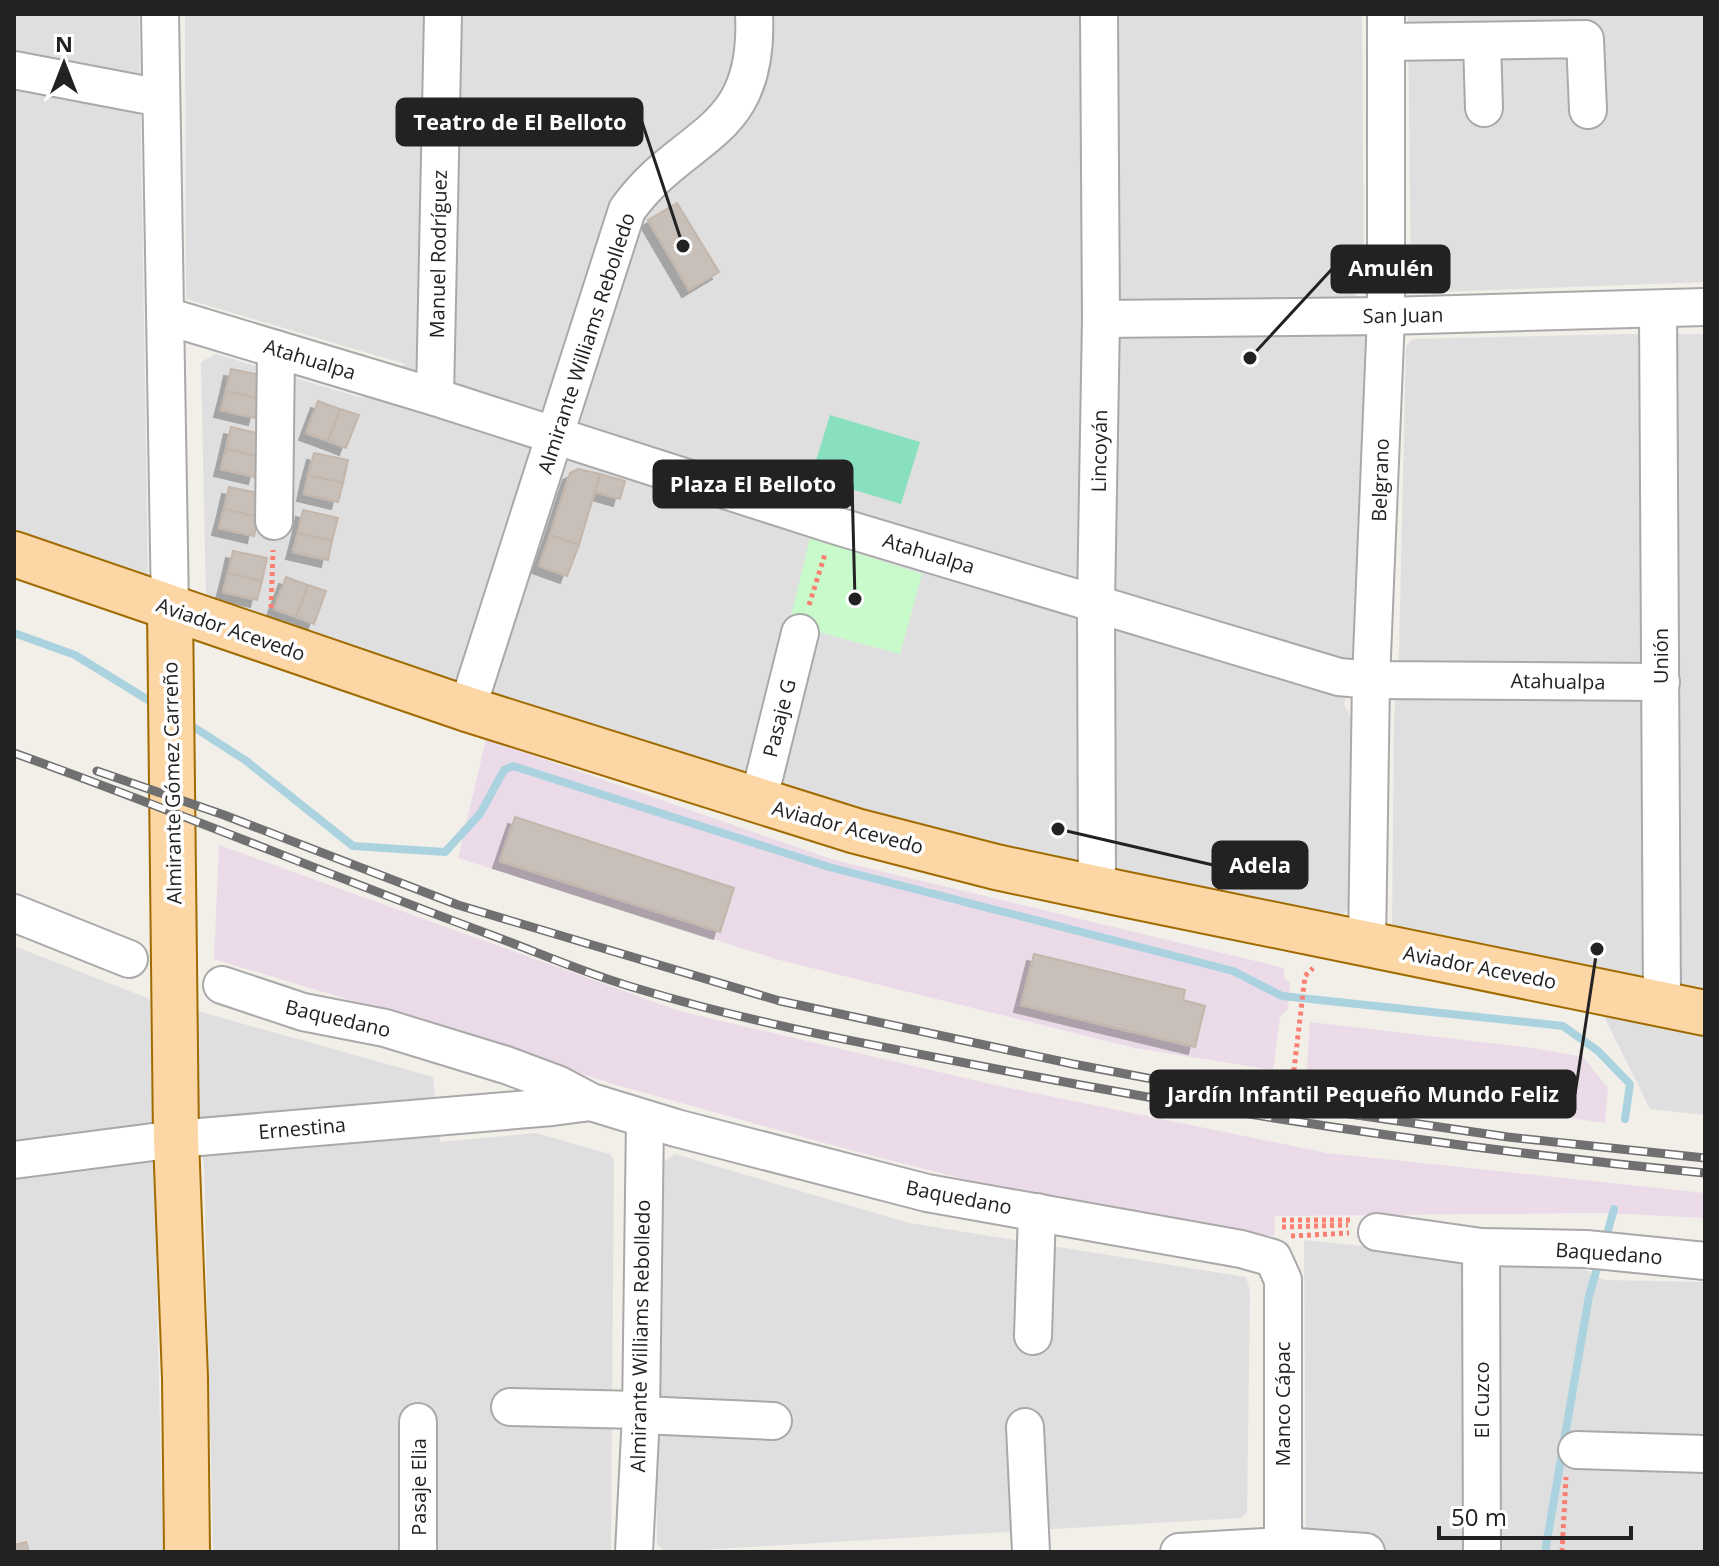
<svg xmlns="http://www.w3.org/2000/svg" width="1719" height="1566" font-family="'Open Sans',sans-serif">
	<defs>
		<filter id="shadow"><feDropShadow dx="-7" dy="7" stdDeviation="0" flood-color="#0004"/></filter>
	</defs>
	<rect width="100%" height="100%" fill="#f2efe9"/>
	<g fill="#e0dfdf">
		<polygon points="14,14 139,14 148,580 14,531"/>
		<polygon points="185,14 1362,14 1364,284 1355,294 1370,340 1353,654 1344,705 1352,719 1349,909 1335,920 940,840 738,777 206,600 201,362 216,354 362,398 405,364 186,299"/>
		<polygon points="1408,14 1705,14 1705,282 1415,293 1411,288"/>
		<polygon points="1627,334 1705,334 1705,995 1392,927 1394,719 1399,652 1406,346 1413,339"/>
		<polygon points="14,946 150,999 163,1552 14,1552"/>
		<polygon points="1599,1006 1705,1030 1705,1115 1650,1109"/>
		<polygon points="194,1010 433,1077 440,1142 536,1133 610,1154 614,1160 611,1552 213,1552 204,1167 197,1111"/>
		<polygon points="675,1154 909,1223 1246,1277 1250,1291 1247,1513 1240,1518 666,1552 657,1545 654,1168"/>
		<polygon points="1304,1240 1583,1269 1605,1280 1705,1282 1705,1552 1306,1552"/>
	</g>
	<g fill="#ebdbe8">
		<polygon points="486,739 831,859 1284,968 1284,978 1290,983 1288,1009 1280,1017 1273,1070 1135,1048 779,960 458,858"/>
		<polygon points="219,845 679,1011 995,1085 1327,1153 1705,1193 1705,1218 1606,1213 1275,1216 1274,1236 1222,1232 1030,1196 839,1147 613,1084 419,1021 214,959"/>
		<polygon points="1310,1022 1533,1048 1583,1057 1608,1088 1605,1123 1306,1080"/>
	</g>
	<polygon fill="#c8facc" points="810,538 922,574 900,654 789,624"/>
	<polygon fill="#88e0be" points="830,415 920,442 901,504 811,477"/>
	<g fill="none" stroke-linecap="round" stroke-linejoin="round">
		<g stroke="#aad3df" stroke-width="8">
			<polyline points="14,633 75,655 153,703"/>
			<polyline points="195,728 245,760 353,846 445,852 480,814 504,770 513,766 829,867 1233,971 1282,996 1563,1026 1598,1051 1630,1084 1625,1119"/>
			<polyline points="1605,1241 1614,1209"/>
			<polyline points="1545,1552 1589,1296 1600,1258"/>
		</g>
	</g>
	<g fill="#c7bfb8" stroke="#c4b6ab" stroke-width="2" filter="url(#shadow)">
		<polygon points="677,203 719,272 689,290 648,220"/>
		<polygon points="231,369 265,376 260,399 226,391"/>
		<polygon points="226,391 260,399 255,418 221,410"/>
		<polygon points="318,401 340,409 328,441 306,433"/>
		<polygon points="340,409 359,415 346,448 328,441"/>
		<polygon points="231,427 265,435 260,457 226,449"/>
		<polygon points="226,449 260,457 255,477 221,469"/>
		<polygon points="314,453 348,460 343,483 308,475"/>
		<polygon points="578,469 600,474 579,545 550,535 570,473"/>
		<polygon points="600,474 625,481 620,499 595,492"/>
		<polygon points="308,475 343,483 338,502 304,494"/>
		<polygon points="229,487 263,494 258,517 224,509"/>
		<polygon points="224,509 258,517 254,536 219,528"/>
		<polygon points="303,510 338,518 332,541 298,533"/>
		<polygon points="298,533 332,541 328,560 293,552"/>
		<polygon points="550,535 579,545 567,576 539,566"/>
		<polygon points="233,551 267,558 262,581 228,573"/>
		<polygon points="228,573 262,581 257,600 223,592"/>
		<polygon points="286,577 308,585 296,617 274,609"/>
		<polygon points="308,585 326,591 314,624 296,617"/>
		<polygon points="515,817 734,888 720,932 500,861"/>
		<polygon points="1034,954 1185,990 1183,1000 1205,1006 1195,1047 1021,1005"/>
		<polygon points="26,1542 29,1552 14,1552 14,1545"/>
	</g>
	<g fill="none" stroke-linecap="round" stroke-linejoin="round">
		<g stroke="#a9a9a9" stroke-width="40">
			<g id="minor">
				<polyline points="160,14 170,609"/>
				<polyline points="1386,42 1585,39 1588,110"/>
				<polyline points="1482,42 1484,108"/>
				<polyline points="14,70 161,98"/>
				<polyline points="1658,309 1662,1004"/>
				<polyline points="166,316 435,397 834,525 1339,677 1371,680 1661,682"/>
				<polyline points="1101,319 1386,316 1705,307"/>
				<polyline points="435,397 443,14"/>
				<polyline points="274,521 276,349"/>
				<path d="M467,709L627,210C684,130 760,139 754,14"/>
				<polyline points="758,802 800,633"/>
				<polyline points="1097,888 1096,603 1101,319 1099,14"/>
				<polyline points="14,913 129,959"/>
				<polyline points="1367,945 1371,680 1386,316 1386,14"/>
				<polyline points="222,985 303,1012 385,1028 506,1065 557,1084 591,1102 676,1128 927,1193 1241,1249 1273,1258 1283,1280 1283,1552"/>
				<polyline points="14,1160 176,1139 552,1107 591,1102"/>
				<polyline points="1377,1232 1481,1247 1586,1249 1705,1261"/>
				<polyline points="1481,1247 1482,1552"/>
				<polyline points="1033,1336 1037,1212"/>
				<polyline points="510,1407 640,1410"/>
				<polyline points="641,1415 773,1421"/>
				<polyline points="418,1422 418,1552"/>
				<polyline points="1025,1427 1031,1552"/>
				<polyline points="1577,1450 1705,1454"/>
				<polyline points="634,1552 641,1415 645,1120"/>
				<polyline points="1179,1552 1283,1546 1366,1552"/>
			</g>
		</g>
		<g stroke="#a06b00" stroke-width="48">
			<g id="major">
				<polyline points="14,554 467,709 856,831 996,867 1123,894 1705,1013"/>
				<polyline points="170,609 176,1139 185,1378 187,1552"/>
			</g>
		</g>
		<g stroke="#fa8072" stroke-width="5" stroke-dasharray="4 4" stroke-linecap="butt">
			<polyline points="809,605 825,554"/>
			<polyline points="271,608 273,550"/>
			<polyline points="1291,1095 1305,976 1313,968"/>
			<polyline points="1282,1220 1353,1220"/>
			<polyline points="1282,1227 1348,1225"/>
			<polyline points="1291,1236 1349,1233"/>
			<polyline points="1562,1552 1566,1477"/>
		</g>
		<use href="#minor" stroke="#fff" stroke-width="36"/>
		<use href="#major" stroke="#fcd6a4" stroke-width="44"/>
		<g stroke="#707070" stroke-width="9">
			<g id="rail">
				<path d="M14,753C171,809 326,874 483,932C535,951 586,974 639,989C755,1024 873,1045 991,1068C1227,1114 1466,1150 1705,1173"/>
				<polyline points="97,771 224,815 458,905 780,1001 1073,1064 1295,1106 1508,1137 1705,1158"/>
			</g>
		</g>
		<use href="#rail" stroke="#fff" stroke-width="6" stroke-dasharray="18" stroke-linecap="butt"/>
	</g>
	<g text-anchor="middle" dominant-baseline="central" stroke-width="7" stroke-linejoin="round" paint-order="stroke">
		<g font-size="20" fill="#222" stroke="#fff">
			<text transform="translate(438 254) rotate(-89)">Manuel Rodríguez</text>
			<text transform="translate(1403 315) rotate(-1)">San Juan</text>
			<text transform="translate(586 343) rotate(-72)">Almirante Williams Rebolledo</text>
			<text transform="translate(310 359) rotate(17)">Atahualpa</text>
			<text transform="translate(1099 451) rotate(-89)">Lincoyán</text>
			<text transform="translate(1380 480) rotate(-88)">Belgrano</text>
			<text transform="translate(929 553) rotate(17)">Atahualpa</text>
			<text transform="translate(231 629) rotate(19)">Aviador Acevedo</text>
			<text transform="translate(1660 656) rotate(-90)">Unión</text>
			<text transform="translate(1558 681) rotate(1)">Atahualpa</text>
			<text transform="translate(779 718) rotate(-76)">Pasaje G</text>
			<text transform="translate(172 783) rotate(-91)">Almirante Gómez Carreño</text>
			<text transform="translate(848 827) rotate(15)">Aviador Acevedo</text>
			<text transform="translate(1480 967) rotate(11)">Aviador Acevedo</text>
			<text transform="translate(338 1018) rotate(13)">Baquedano</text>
			<text transform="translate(302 1128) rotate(-5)">Ernestina</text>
			<text transform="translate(959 1197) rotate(11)">Baquedano</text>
			<text transform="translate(1609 1253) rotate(4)">Baquedano</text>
			<text transform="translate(640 1336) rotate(-89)">Almirante Williams Rebolledo</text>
			<text transform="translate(1481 1400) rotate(-90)">El Cuzco</text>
			<text transform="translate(1282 1404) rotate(-90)">Manco Cápac</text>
			<text transform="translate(418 1487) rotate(-90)">Pasaje Elia</text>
		</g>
	</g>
	<path fill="none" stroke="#222" stroke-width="3" d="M683 246L642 122M1250 358L1332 269M855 599L852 484M1058 829L1213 865M1597 949L1575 1094"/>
	<g fill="#222" stroke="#fff" stroke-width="3">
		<circle cx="683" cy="246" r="8"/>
		<circle cx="1250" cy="358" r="8"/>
		<circle cx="855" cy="599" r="8"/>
		<circle cx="1058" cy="829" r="8"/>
		<circle cx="1597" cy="949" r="8"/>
	</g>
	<g fill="#222" stroke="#222" stroke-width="3">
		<rect x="397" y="99" width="245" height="46" rx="8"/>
		<rect x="1332" y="246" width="117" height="46" rx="8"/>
		<rect x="654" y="461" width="198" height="46" rx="8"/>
		<rect x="1213" y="842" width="94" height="46" rx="8"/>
		<rect x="1151" y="1071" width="424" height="46" rx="8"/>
	</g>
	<g font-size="22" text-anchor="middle" font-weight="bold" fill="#fff">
		<text x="520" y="130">Teatro de El Belloto</text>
		<text x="1391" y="276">Amulén</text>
		<text x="753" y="492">Plaza El Belloto</text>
		<text x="1260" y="873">Adela</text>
		<text x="1363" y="1102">Jardín Infantil Pequeño Mundo Feliz</text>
	</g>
	<rect width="1719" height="1566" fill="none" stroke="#222222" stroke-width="32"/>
	<g transform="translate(64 64)" stroke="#ffffff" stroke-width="6" paint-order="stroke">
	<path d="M0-6L14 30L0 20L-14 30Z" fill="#222222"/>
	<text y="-12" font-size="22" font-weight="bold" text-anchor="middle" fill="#222222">N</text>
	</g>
	<path d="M1439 1526v12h192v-12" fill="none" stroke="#222222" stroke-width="4"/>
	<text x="1451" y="1526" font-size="24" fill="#222222" stroke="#ffffff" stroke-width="6" paint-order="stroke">50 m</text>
</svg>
